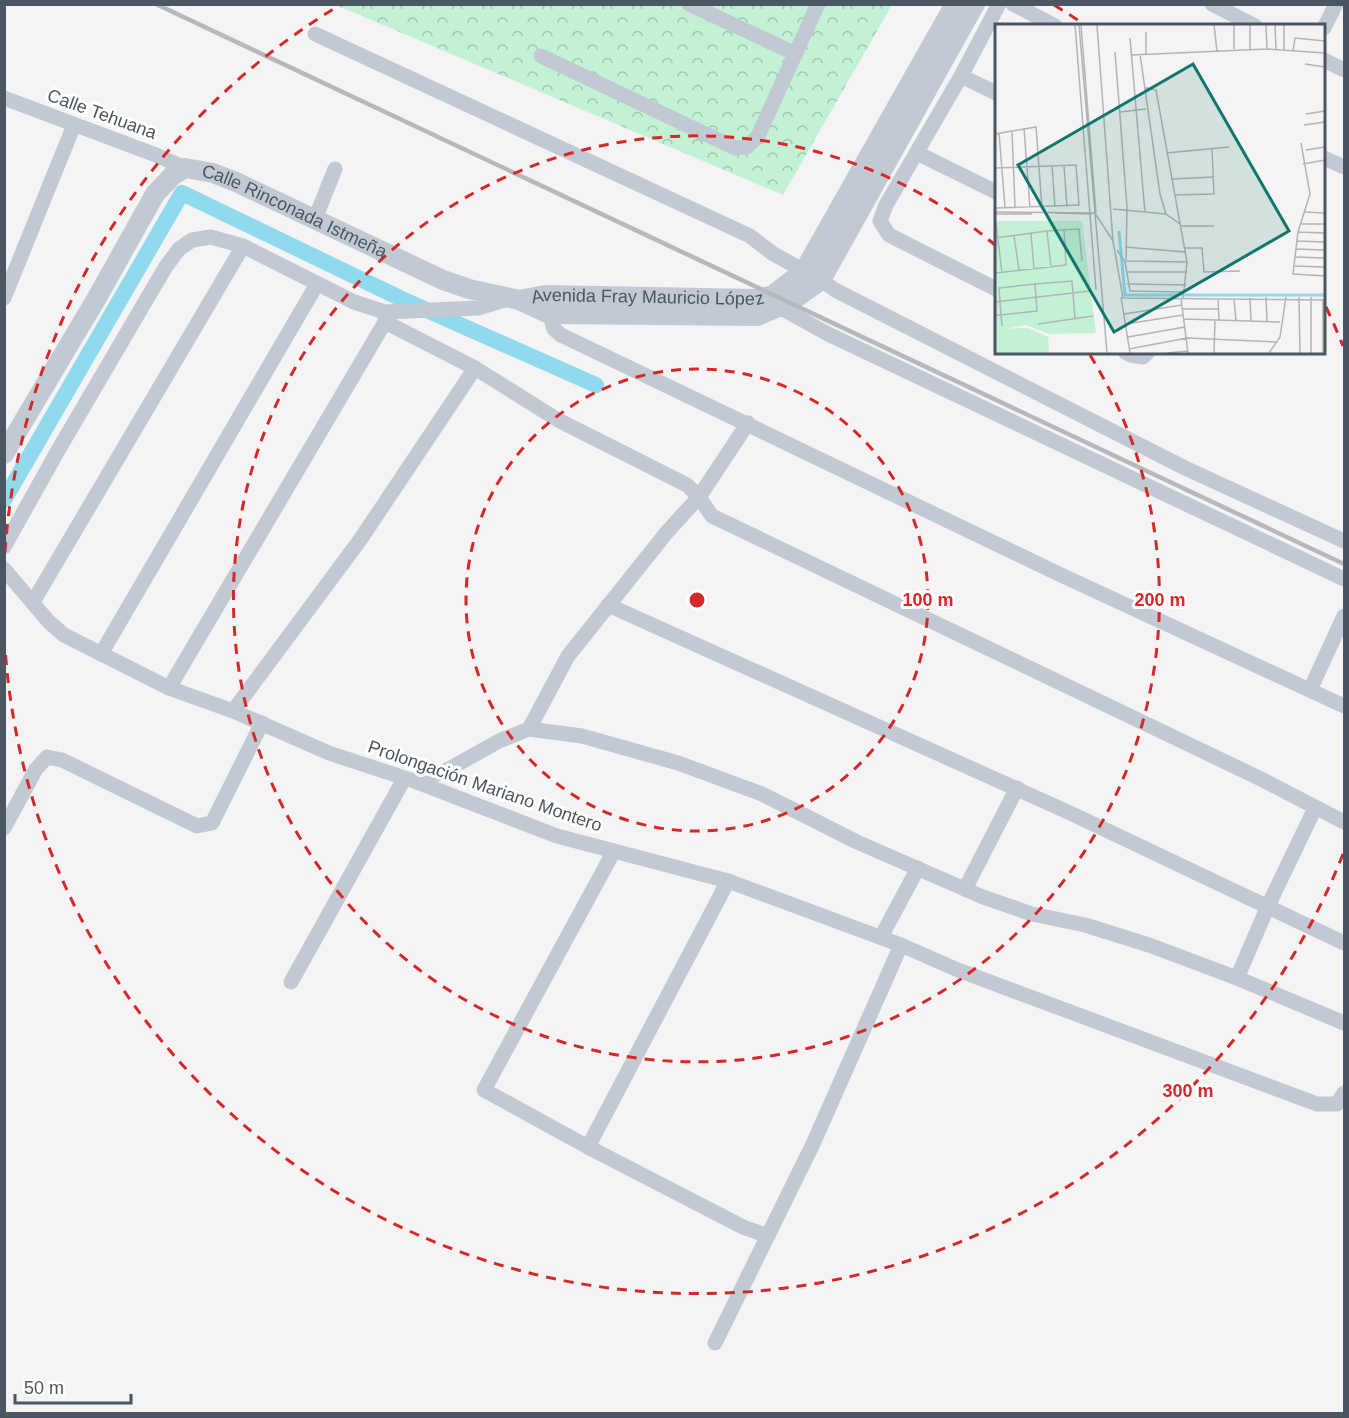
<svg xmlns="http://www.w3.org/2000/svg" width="1349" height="1418" font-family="Helvetica,sans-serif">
	<defs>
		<pattern id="park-crowns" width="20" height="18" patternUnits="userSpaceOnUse" patternTransform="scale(1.5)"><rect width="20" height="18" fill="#c3f1d5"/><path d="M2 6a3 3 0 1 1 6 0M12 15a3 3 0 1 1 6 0" fill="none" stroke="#a0c6b0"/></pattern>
	</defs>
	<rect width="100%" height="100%" fill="#f5f3f3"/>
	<polygon fill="url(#park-crowns)" points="336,5 892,5 783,195"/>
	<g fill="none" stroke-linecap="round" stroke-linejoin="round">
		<polyline stroke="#90daee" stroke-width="16" points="4,500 182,193 404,300 596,385"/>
		<g stroke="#c1cad2" stroke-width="15">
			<polyline points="689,4 796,54"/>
			<polyline points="1013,4 1055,26"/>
			<polyline points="1212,4 1255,26"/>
			<polyline points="1324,28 1336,4"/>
			<polyline points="315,34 750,236 772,253 804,271"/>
			<polyline points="541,56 735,148 747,147 758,136 818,4"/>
			<polyline points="1324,60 1344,70"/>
			<polyline points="961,76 996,93"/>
			<polyline points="4,98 156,155 185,168"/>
			<polyline points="917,153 996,192"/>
			<polyline points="1324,158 1344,167"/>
			<polyline points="315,219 335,169"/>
			<polyline points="821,280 835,290 1185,468 1344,541"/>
			<polyline points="996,289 889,235 880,221 886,205 961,76 999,4"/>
			<polyline points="4,298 74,125"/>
			<polyline points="772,303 828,334 1344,579"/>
			<polyline points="547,306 554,329 561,335 1061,575 1344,706"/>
			<polyline points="385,322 475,368 558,420 687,485 699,497 712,516 1261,779 1344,822"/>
			<polyline points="1125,352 1131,355 1143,357 1148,352"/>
			<polyline points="4,547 60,447 165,268 179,249 192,240 211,237 243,246 354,302 385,312 478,308 511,298"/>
			<polyline points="4,569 49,622 64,635 169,688 233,711 329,753 417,782 557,836 728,881 901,945 958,970 1317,1104 1337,1104 1344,1093"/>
			<polyline points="33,602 243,246"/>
			<polyline points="608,605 1068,812 1344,943"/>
			<polyline points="101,654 317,284"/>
			<polyline points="169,688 385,322 385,312"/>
			<polyline points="1310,690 1344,616"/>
			<polyline points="233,711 360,540 475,368"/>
			<polyline points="529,729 568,656 667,532 699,497 748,423"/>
			<polyline points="417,782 449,769 499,741 529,729 582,736 678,763 762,794 857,842 983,897 1032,914 1085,925 1149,945 1237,978 1344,1023"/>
			<polyline points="4,828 36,769 47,757 62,760 197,826 212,823 262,723"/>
			<polyline points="614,851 484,1090 588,1147 743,1227 768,1236"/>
			<polyline points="965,889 1017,788"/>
			<polyline points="881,937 918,868"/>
			<polyline points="1237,978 1268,906 1315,808"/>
			<polyline points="291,982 404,779"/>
			<polyline points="588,1147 728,881"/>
			<polyline points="715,1343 813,1144 901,945"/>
		</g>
		<g stroke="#c1cad2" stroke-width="20">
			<path id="s1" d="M519,300L545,295L757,299L773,295L804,271L955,4"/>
			<path id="s2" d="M4,454L98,296L155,194L173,175L185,168L213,173L236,182L443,280L469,289L519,300L549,314L757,316L790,302L821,280L975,4"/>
		</g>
		<polyline stroke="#b5b8bd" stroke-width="4.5" points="156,4 1344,564"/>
	</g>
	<g fill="none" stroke="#d62828" stroke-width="3" stroke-dasharray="10 8">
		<circle cx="697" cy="600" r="231"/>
		<path d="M1090 355A463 463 0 1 1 995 245"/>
		<path d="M1343 854A694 694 0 0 1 5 648M5 552A694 694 0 0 1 340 5M1054 5A694 694 0 0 1 1085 25M1326 307A694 694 0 0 1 1343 346"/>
	</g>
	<g text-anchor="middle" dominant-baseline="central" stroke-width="6" stroke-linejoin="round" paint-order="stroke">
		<g font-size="18" fill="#4a5661" stroke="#fff">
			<text transform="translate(102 114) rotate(20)">Calle Tehuana</text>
			<text stroke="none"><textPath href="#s2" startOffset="459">Calle Rinconada Istmeña</textPath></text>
			<text stroke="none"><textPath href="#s1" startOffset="129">Avenida Fray Mauricio López</textPath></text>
			<text transform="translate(485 786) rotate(19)">Prolongación Mariano Montero</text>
		</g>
	</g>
	<g transform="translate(995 24)">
		<rect width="330" height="330" fill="#f5f3f3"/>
		<path d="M0,197H87L101,309L54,310L31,301L0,307Z" fill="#c3f1d5"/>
		<path d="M33,304L53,313L54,329H0V305Z" fill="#c3f1d5"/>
		<path fill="none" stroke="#90daee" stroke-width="3" d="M124,207L130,271H330"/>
		<path fill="none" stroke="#b1b4b9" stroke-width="1.5" d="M80,1L101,266M84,1L112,329M86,1L101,189M102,1L118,218M219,1L222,27M239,1V25M255,1V25M271,1L272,25M280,1L281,25M289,1V26M151,8V31M135,14L150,189M298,27L300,14L330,17M120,28L132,183L131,237M145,30L165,170L171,190L185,200M136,31L272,25L330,29M310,40L330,43M149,63L161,66L192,238L188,275M125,88L151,85M311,90L330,87M309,101L330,98M29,104L35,184M17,107L20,183M4,109L10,183M0,110L41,103L47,184M306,119L315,170L303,208L298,250L330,252M311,126L330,123M171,129L234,123M308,140L330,136M57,141L60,183M69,141L72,183M0,144L81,141L84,181L0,184M176,155L219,153M180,171L219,170L217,125M118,185L171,190M0,188L100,189L118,217L128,274L330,276M310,188L330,189M60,189L97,190M0,190H37M1,199L7,249M305,200H330M186,202H219M330,202V266M303,208L330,209M36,210L39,245M19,212L24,246M0,214L52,207M302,217L329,218M130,223L190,228M189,224H207L209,248L245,247M301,225L329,226M122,226L130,238L135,267L188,268M301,233L329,234M131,237L192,238M300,242L329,243M56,243L52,207L84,205L87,237M131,248H192M0,249L71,241L69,205M40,260L77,257L80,294M132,260L191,261M126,273L135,329M271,273L272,297M304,273L305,329M316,273V329M255,274L256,297M186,275L193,329M223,275L224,296M239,275L241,297M328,275V329M0,278L95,267M187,285H224M129,290L187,281M0,291H6L42,287L40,260L4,264L6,291L7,302M189,295L285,298M43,300L98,292M131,300L188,291M133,313L190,303M134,325L192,314L282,318M172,329L193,327M219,329L220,296M274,329L285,313L291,273"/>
		<path fill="#0f766e" fill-opacity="0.15" stroke="#0f766e" stroke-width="3" d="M198,40L294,207L119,308L23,141Z"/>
		<rect width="330" height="330" fill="none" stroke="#4a5661" stroke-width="3"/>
	</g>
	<circle cx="697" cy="600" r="9" fill="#d62828" stroke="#fff" stroke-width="3"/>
	<g font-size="18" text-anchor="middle" font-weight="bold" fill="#d62828" stroke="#fff" stroke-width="6" stroke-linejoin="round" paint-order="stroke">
		<text x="928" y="606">100 m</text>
		<text x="1160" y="606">200 m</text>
		<text x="1188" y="1097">300 m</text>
	</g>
	<rect width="1349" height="1418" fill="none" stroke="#4a5661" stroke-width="12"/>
	<path d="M15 1394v9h116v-9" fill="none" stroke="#4a5661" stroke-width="3"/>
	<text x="24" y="1394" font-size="18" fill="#4a5661" stroke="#ffffff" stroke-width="4.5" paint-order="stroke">50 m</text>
</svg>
